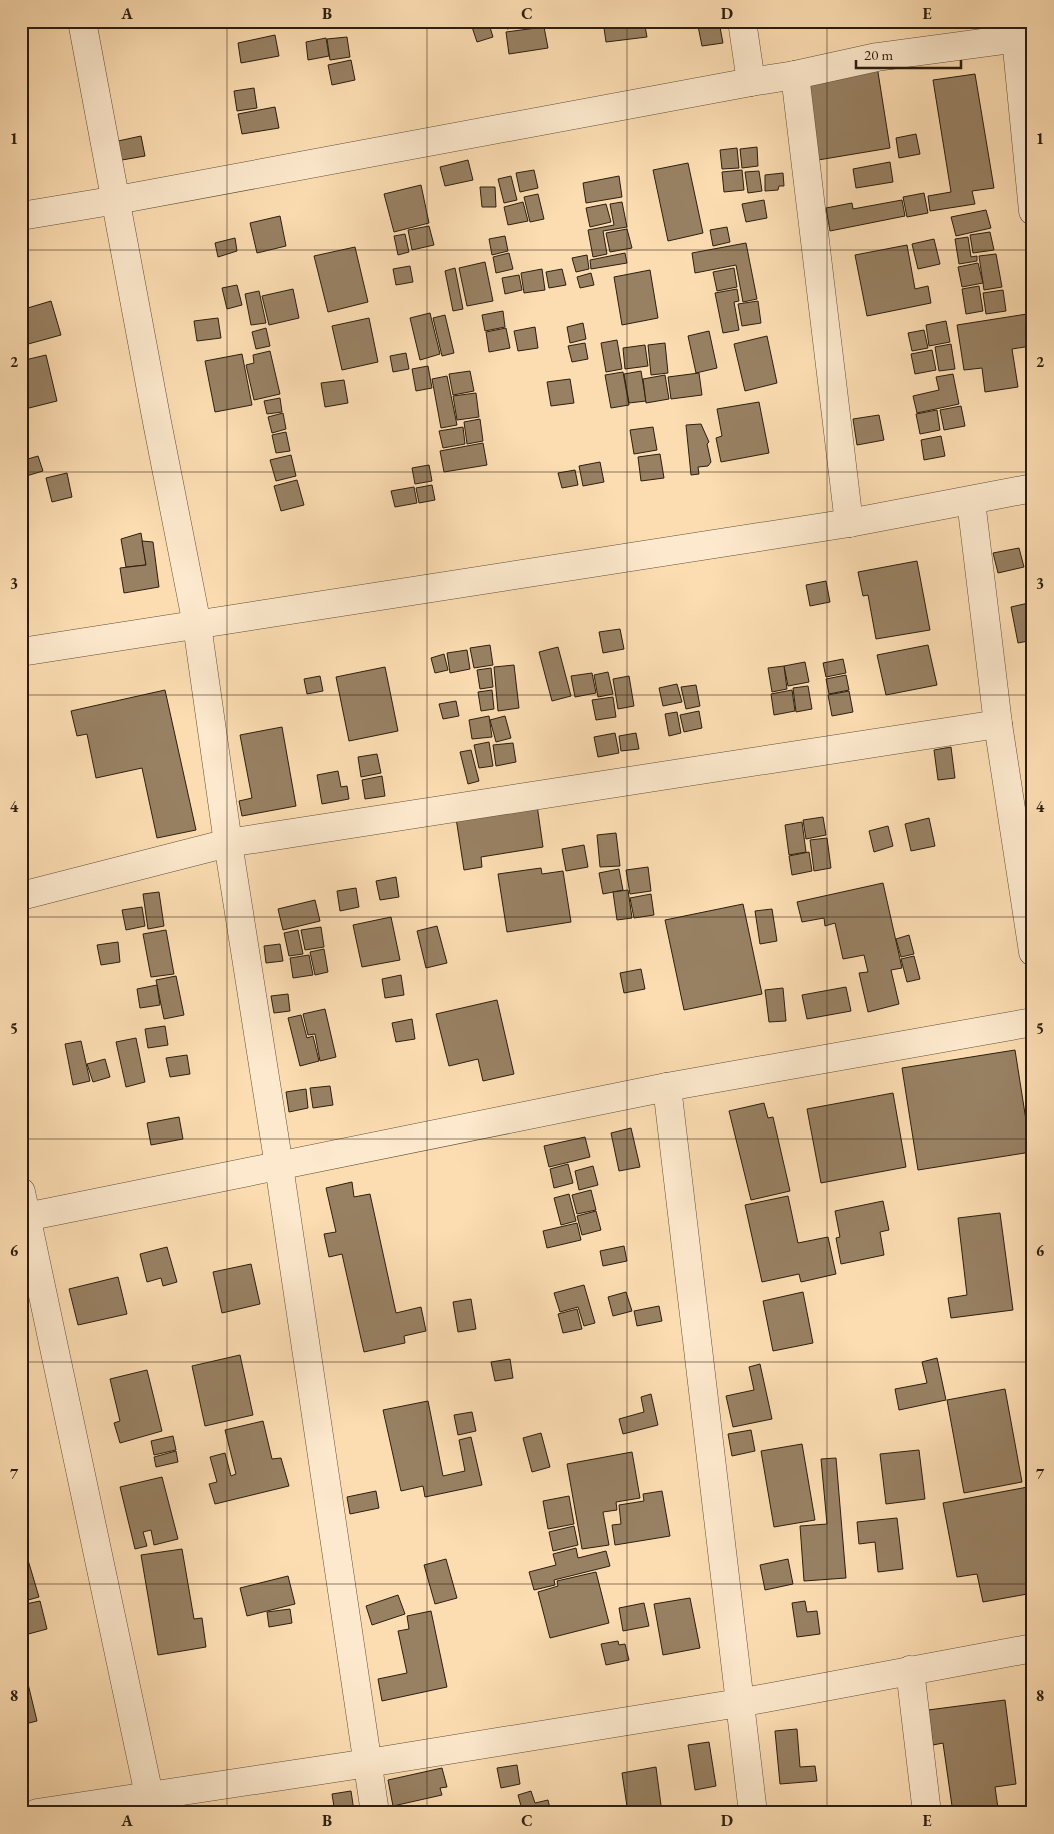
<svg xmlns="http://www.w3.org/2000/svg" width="1054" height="1834" font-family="'EB Garamond',serif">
	<rect width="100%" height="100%" fill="#fcddb2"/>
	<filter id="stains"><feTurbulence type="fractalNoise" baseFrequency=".004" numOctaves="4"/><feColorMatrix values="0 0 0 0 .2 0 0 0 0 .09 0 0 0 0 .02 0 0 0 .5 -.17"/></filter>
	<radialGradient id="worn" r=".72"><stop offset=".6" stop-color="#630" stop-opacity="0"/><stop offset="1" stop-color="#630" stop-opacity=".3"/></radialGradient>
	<g fill="#988163" stroke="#2b1e0e">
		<polygon points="470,21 488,21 493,37 477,42"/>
		<polygon points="506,21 527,21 527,25 507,29"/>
		<polygon points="603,21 668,21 669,23 645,26 647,37 606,42"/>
		<polygon points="719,22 723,43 702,46 698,26"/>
		<polygon points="544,27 548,48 509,54 506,32"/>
		<polygon points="275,35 279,56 241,63 238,43"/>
		<polygon points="347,37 350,57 330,60 327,39"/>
		<polygon points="326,38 329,56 308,60 306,42"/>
		<polygon points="351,60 355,80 332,85 328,65"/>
		<polygon points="877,66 890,148 818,160 805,79"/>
		<polygon points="975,74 994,188 972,191 975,204 930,211 928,196 951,192 933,80"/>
		<polygon points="254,88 257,108 237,111 234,91"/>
		<polygon points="275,107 279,128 242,134 238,114"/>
		<polygon points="916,134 920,154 899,158 896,138"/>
		<polygon points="141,136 145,156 122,160 118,141"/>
		<polygon points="757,147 758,166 742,168 740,149"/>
		<polygon points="737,148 739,168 722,169 720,150"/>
		<polygon points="468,160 473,180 445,186 440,167"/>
		<polygon points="890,162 893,182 856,188 853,169"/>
		<polygon points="688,163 703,233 668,241 653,170"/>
		<polygon points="534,170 538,188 520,192 516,173"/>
		<polygon points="742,170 744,190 724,192 722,172"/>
		<polygon points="759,171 762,191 748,193 745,172"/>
		<polygon points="783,173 784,186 779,186 778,190 765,191 765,175"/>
		<polygon points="511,176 517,200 504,203 498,179"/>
		<polygon points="619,176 622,197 586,203 583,183"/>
		<polygon points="421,185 429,223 394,232 384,194"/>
		<polygon points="480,187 495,187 496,207 482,207"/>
		<polygon points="924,193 928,213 907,217 903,197"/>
		<polygon points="538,194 544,219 530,222 524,197"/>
		<polygon points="764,200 767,218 746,222 742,204"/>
		<polygon points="902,200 905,216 830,231 826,208 852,203 853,209"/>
		<polygon points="523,202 528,221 508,225 504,207"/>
		<polygon points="622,202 627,227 603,231 607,254 593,257 588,230 614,225 610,204"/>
		<polygon points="606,204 611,222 590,227 586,208"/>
		<polygon points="986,210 991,228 956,236 951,217"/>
		<polygon points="280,216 286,246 257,253 250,223"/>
		<polygon points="429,226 434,245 412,250 408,230"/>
		<polygon points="727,227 730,242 713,246 710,230"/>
		<polygon points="627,229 632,248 610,252 606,233"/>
		<polygon points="990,232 994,250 973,253 970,235"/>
		<polygon points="405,234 409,252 398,255 394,236"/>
		<polygon points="505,236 508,251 492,255 489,239"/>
		<polygon points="968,237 971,257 977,256 977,261 959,264 955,239"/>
		<polygon points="235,238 237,251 218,257 215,243"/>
		<polygon points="934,239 940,264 918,269 912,244"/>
		<polygon points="746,243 757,299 743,302 736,265 695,273 692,253"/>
		<polygon points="907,245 915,289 928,286 931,303 867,316 855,255"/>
		<polygon points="355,247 368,302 328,312 314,256"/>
		<polygon points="509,253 513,269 496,273 493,257"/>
		<polygon points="625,253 627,263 591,269 590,260"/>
		<polygon points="996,254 1002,287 984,290 979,256"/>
		<polygon points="587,255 589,269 576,272 572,258"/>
		<polygon points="485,262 493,301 467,306 459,268"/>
		<polygon points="978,263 983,283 962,287 958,267"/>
		<polygon points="410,266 413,282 396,285 393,269"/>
		<polygon points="455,268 463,309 453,311 445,271"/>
		<polygon points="734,268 737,287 717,291 713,272"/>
		<polygon points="542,269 545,290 524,293 521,273"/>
		<polygon points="562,269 566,285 549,288 546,272"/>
		<polygon points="650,270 658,318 622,325 614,277"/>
		<polygon points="591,273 594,285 580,288 577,277"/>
		<polygon points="519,275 522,290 505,294 502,278"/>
		<polygon points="237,285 242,305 227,309 222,288"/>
		<polygon points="979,286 983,311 966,314 962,289"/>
		<polygon points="293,289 299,318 269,325 262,296"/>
		<polygon points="737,289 739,301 734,302 739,330 723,333 715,293"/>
		<polygon points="1003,290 1006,311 986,314 983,293"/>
		<polygon points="259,291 266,323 251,325 245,294"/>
		<polygon points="51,301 61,335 21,346 21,310"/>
		<polygon points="758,301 761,323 742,326 738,304"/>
		<polygon points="503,311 505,327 485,331 482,315"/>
		<polygon points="430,313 440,354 420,360 410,318"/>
		<polygon points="1027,314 1031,346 1012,349 1018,387 985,392 982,368 964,370 957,325"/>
		<polygon points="445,315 454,353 442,356 433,318"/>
		<polygon points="218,318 221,338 197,341 194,321"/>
		<polygon points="369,318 378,362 342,370 332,326"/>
		<polygon points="946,321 950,342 929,346 926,325"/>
		<polygon points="583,323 586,339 570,343 567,327"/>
		<polygon points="535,327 538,348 518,351 514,331"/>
		<polygon points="266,328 270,346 256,349 252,332"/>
		<polygon points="506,328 510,348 489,352 486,332"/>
		<polygon points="924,330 928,348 912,351 908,333"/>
		<polygon points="709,331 717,368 696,373 688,336"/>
		<polygon points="767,336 777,383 745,391 734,344"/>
		<polygon points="617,340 622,369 606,372 601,343"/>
		<polygon points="585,343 588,359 572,362 568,346"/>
		<polygon points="665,343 668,373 651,375 648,345"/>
		<polygon points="951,344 955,369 939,371 935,347"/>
		<polygon points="645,345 648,366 625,369 623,348"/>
		<polygon points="932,350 936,370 915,374 911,354"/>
		<polygon points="270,351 280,394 254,400 246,365 254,363 253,355"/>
		<polygon points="406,353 409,369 393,372 390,356"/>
		<polygon points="242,354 252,405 215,412 205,361"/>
		<polygon points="46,355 57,401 21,410 21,361"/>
		<polygon points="428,366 432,388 416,391 412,369"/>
		<polygon points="470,371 474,391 453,395 449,374"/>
		<polygon points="641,371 646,401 629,403 624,374"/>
		<polygon points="623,372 629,405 611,408 605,375"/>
		<polygon points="699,373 702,395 671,399 668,377"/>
		<polygon points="953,374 959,404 917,413 913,396 939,390 936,377"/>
		<polygon points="665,375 669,399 646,403 643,379"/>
		<polygon points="447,376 457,425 441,428 432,379"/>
		<polygon points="570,379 574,403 551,406 547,382"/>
		<polygon points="344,380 348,403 325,407 321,383"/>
		<polygon points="476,393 479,417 457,420 453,396"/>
		<polygon points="280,398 282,412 267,414 264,401"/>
		<polygon points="759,402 769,453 721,462 716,438 722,436 717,409"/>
		<polygon points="961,406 965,426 944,430 940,410"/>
		<polygon points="937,410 940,430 920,434 916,414"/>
		<polygon points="283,413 286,429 272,433 268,417"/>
		<polygon points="879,415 884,440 857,445 853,419"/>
		<polygon points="480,419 483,441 467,444 464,422"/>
		<polygon points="701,424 709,442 707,444 711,462 708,466 698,467 699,474 691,475 686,425"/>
		<polygon points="463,427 465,444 443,448 439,431"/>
		<polygon points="653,427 657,450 634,454 630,430"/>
		<polygon points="286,432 290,451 276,453 272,435"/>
		<polygon points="941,436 945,456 924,460 921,440"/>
		<polygon points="483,443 487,465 444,472 440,451"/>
		<polygon points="660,454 664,478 641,481 638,457"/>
		<polygon points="291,455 296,476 276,481 270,460"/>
		<polygon points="38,456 43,471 23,477 21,461"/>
		<polygon points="600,462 604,482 583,486 579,466"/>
		<polygon points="429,465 432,481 415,484 412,468"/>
		<polygon points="575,470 578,485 562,488 558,473"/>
		<polygon points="67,473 72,497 52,502 46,478"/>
		<polygon points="297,480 304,505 281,511 274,486"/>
		<polygon points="21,481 26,500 21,501"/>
		<polygon points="432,485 435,500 419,503 416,488"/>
		<polygon points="414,487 417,503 395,507 391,491"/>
		<polygon points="141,533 146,565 126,567 121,539"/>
		<polygon points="142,541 153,542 159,587 124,593 120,568 146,565"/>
		<polygon points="1019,548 1024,567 998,573 993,553"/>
		<polygon points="917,561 930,630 876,639 868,595 863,596 858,572"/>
		<polygon points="826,581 830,602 810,606 806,585"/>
		<polygon points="1033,602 1033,640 1018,643 1011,607"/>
		<polygon points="620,629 624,649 603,653 599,632"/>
		<polygon points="490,645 493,665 474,668 470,648"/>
		<polygon points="928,645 937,685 886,695 877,655"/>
		<polygon points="558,647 571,696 552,701 539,652"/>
		<polygon points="467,650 470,669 450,673 447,653"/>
		<polygon points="444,654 448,670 435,673 431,658"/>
		<polygon points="843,659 846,673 826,677 823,663"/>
		<polygon points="805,662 809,682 788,686 784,666"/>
		<polygon points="514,665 519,708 498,711 494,667"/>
		<polygon points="784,666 787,689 772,692 768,668"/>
		<polygon points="385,667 398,731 349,741 336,677"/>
		<polygon points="491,668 493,687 480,689 477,670"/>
		<polygon points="608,672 613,694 598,697 594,675"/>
		<polygon points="592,673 596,693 575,697 571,676"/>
		<polygon points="846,675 849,690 829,694 826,679"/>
		<polygon points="320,676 323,691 307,694 304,679"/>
		<polygon points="629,676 634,706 618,709 613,679"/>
		<polygon points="677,684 682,702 663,706 659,688"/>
		<polygon points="696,685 700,706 686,709 681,687"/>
		<polygon points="808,686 812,709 796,712 793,688"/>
		<polygon points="165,690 196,830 157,838 142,768 96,778 87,734 77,736 71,711"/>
		<polygon points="492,690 494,709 481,711 478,692"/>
		<polygon points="792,690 795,711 774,715 771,694"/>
		<polygon points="849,691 853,712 832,716 828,695"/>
		<polygon points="613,697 616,717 596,720 592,700"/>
		<polygon points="456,701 459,716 443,719 439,704"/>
		<polygon points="699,711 702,728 684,732 680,715"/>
		<polygon points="677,712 681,733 669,736 665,714"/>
		<polygon points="489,716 492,737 472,739 469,720"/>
		<polygon points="505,716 511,738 496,742 490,720"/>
		<polygon points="282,727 296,806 242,816 239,801 252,798 240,735"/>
		<polygon points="615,733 619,753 598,757 594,737"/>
		<polygon points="636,733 639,749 621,751 619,736"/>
		<polygon points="489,742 493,766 479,768 474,745"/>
		<polygon points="513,743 516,762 496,766 493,745"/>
		<polygon points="951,747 955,778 938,780 934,750"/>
		<polygon points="471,750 479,781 468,784 460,752"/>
		<polygon points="377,754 381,773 361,777 358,757"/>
		<polygon points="338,771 341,787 347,786 349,799 322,804 317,775"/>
		<polygon points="382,776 385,796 365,799 362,780"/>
		<polygon points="537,805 543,847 481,857 482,867 464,870 456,818"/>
		<polygon points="823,817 826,835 806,839 803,820"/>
		<polygon points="929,818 935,846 911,851 905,824"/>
		<polygon points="802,822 806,852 789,855 785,825"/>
		<polygon points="888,826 893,846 874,852 869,831"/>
		<polygon points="616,833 620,866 600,867 597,835"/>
		<polygon points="827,838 831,868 814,871 810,840"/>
		<polygon points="584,845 588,867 566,871 562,849"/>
		<polygon points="809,852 812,871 792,875 789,856"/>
		<polygon points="648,867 651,891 630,894 626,870"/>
		<polygon points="541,868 542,874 563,871 571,922 507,932 498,874"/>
		<polygon points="619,869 623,890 603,894 599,873"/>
		<polygon points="396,877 399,897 380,900 376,881"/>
		<polygon points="883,883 902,968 891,970 899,1004 868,1012 859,973 868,972 864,955 843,959 835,923 825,926 824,918 802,922 797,902"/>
		<polygon points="356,888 359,907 340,911 337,891"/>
		<polygon points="628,890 632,918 617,920 613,892"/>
		<polygon points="159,892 164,926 148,929 143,894"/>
		<polygon points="651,894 654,915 634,918 630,898"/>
		<polygon points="315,900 320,921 283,930 278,909"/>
		<polygon points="743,904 762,994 684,1010 665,920"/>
		<polygon points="142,907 145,926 126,930 122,910"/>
		<polygon points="772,909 777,941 760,944 755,911"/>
		<polygon points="391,917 400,960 362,967 353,925"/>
		<polygon points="437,926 447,963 426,968 417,931"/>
		<polygon points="321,927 324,947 305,950 301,930"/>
		<polygon points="166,930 174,974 151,977 143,934"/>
		<polygon points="298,930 303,954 289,956 284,933"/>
		<polygon points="909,935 914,954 901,957 896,939"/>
		<polygon points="118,942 120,962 101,965 97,945"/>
		<polygon points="280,944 283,961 266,963 264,946"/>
		<polygon points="324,949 328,972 315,975 310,952"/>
		<polygon points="309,955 313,975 293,978 290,958"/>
		<polygon points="914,956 920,979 907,982 901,959"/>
		<polygon points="641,969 645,989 624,993 620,973"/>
		<polygon points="401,975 404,995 385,998 382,979"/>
		<polygon points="176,976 184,1015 164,1019 156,980"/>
		<polygon points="157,985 160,1005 140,1008 137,989"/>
		<polygon points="846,987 851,1011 807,1019 802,995"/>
		<polygon points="783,988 786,1021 769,1022 765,990"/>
		<polygon points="288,994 290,1011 274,1013 271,996"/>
		<polygon points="497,1000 514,1074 483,1081 478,1059 449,1066 436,1014"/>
		<polygon points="325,1009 336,1057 320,1061 315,1034 308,1035 303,1014"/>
		<polygon points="301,1015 307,1038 313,1036 319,1061 300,1066 288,1018"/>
		<polygon points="412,1019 415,1039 396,1042 392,1023"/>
		<polygon points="165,1026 168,1045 148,1048 145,1029"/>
		<polygon points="136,1038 145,1082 126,1087 116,1042"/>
		<polygon points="81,1041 90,1081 73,1085 65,1044"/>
		<polygon points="1015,1050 1031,1152 918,1170 902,1068"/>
		<polygon points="187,1055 190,1074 170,1077 166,1058"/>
		<polygon points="105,1059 110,1077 93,1082 87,1064"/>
		<polygon points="330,1086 333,1105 313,1108 310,1088"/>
		<polygon points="306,1089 308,1108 289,1112 286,1092"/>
		<polygon points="893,1093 906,1167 821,1183 807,1109"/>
		<polygon points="764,1103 768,1118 773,1117 790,1191 751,1200 729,1111"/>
		<polygon points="179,1117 183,1139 151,1145 147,1123"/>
		<polygon points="631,1128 640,1167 619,1171 611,1133"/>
		<polygon points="585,1137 590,1157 549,1167 544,1146"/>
		<polygon points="568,1164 573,1183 554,1188 550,1169"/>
		<polygon points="593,1166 598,1185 579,1190 575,1171"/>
		<polygon points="352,1182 354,1197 370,1194 396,1313 421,1307 426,1331 404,1336 405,1343 364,1352 342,1254 329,1257 324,1234 336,1232 326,1188"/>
		<polygon points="591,1190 596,1210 577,1214 572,1195"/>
		<polygon points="569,1194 576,1221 561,1225 554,1198"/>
		<polygon points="788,1196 798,1243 828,1237 836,1274 801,1282 799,1274 762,1282 745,1205"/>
		<polygon points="883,1201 889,1230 880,1232 884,1255 841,1264 836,1238 840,1237 835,1211"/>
		<polygon points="596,1211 601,1230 582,1235 577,1216"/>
		<polygon points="1000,1213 1013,1310 951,1318 948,1298 967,1295 958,1218"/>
		<polygon points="577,1223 581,1240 547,1248 543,1231"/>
		<polygon points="624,1246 627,1261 603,1266 600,1251"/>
		<polygon points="167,1247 177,1282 163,1286 161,1278 147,1282 140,1254"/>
		<polygon points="251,1264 260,1304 222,1313 213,1272"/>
		<polygon points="118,1277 127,1314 78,1325 69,1289"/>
		<polygon points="584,1285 595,1323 584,1326 578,1307 560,1312 554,1293"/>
		<polygon points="626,1292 632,1311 613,1316 608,1297"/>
		<polygon points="803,1292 813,1343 773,1351 763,1301"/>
		<polygon points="471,1299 476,1329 458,1332 453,1302"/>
		<polygon points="659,1306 662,1321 637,1326 634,1311"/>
		<polygon points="577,1309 582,1329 563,1333 558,1314"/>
		<polygon points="240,1355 253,1415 205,1426 192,1366"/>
		<polygon points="937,1358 946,1400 899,1410 895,1389 927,1383 922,1362"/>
		<polygon points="510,1359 513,1378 495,1381 491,1362"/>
		<polygon points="760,1364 772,1419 733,1427 726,1396 754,1390 749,1367"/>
		<polygon points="147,1370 162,1431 120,1443 114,1423 120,1421 110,1379"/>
		<polygon points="1005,1389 1022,1482 964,1493 947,1400"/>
		<polygon points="651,1394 658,1425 623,1434 619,1419 644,1412 641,1397"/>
		<polygon points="428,1401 443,1476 465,1471 459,1440 471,1437 482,1485 425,1497 423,1486 401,1491 383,1410"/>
		<polygon points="472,1412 476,1431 458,1435 454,1415"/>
		<polygon points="263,1421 272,1459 281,1458 289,1486 215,1504 209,1484 217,1482 210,1457 225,1453 231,1476 236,1474 225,1430"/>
		<polygon points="751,1430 755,1451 732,1456 728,1434"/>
		<polygon points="541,1433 550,1467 532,1472 523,1438"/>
		<polygon points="173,1436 176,1450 154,1455 151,1441"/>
		<polygon points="802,1444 815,1520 774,1527 761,1451"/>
		<polygon points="919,1450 925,1499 886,1504 880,1454"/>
		<polygon points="176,1451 178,1462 156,1467 154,1457"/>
		<polygon points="632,1452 640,1498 616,1502 617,1510 603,1512 609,1545 582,1549 567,1464"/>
		<polygon points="836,1458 846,1578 804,1581 800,1526 827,1524 821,1459"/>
		<polygon points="162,1477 178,1539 154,1545 151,1530 143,1532 147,1546 135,1549 120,1487"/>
		<polygon points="1033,1486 1033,1593 983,1602 977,1574 957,1577 943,1503"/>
		<polygon points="376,1491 379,1508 350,1514 347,1497"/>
		<polygon points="662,1491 670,1536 615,1545 612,1525 621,1524 619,1505 644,1501 643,1494"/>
		<polygon points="569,1496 574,1524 548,1529 543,1501"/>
		<polygon points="897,1518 903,1569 878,1572 875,1542 859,1544 857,1522"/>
		<polygon points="574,1526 578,1545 553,1551 549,1532"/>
		<polygon points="576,1548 578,1558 606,1551 610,1566 554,1580 555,1585 534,1590 529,1572 556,1565 553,1554"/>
		<polygon points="182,1549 194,1619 202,1618 206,1647 158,1655 141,1555"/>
		<polygon points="446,1559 457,1598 435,1604 424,1565"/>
		<polygon points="788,1559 793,1584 765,1590 760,1565"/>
		<polygon points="28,1560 39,1597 21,1602 21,1562"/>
		<polygon points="596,1572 609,1623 550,1638 538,1592 558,1586 557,1581"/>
		<polygon points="288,1576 295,1604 247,1616 240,1588"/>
		<polygon points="398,1595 405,1614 372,1625 366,1606"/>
		<polygon points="690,1598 700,1648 663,1655 654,1604"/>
		<polygon points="40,1601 47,1629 21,1636 21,1605"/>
		<polygon points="805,1601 807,1612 817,1611 820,1634 797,1637 792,1603"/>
		<polygon points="644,1603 649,1626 623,1631 619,1608"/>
		<polygon points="290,1609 292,1623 269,1627 267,1612"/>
		<polygon points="431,1611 447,1687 382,1701 378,1679 407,1673 398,1631 409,1629 407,1616"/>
		<polygon points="618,1641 619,1645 625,1644 629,1660 606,1665 601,1644"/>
		<polygon points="21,1655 37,1721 21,1725"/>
		<polygon points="1005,1700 1016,1784 995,1787 998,1808 953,1813 943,1743 933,1745 928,1710"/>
		<polygon points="797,1729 800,1767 815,1766 817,1781 780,1784 775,1731"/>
		<polygon points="709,1742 716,1786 695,1790 688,1745"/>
		<polygon points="1029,1747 1033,1747 1033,1773"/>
		<polygon points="517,1765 520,1784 501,1788 497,1768"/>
		<polygon points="656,1767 662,1813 628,1813 622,1773"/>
		<polygon points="442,1768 447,1787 440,1788 442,1795 393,1806 388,1780"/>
		<polygon points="351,1791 354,1811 335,1813 332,1794"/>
		<polygon points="531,1791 535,1803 548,1800 551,1813 523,1813 518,1795"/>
	</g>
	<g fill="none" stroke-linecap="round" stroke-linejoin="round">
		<g stroke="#5f4e37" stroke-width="29">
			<g id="minor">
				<polyline points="82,21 157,422 197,625 228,843 279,1166 375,1813"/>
				<polyline points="742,21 751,82"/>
				<polyline points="1016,38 1033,211"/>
				<polyline points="795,75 849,523"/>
				<polyline points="21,216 117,200 751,82 795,75 877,57 1033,36"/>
				<polyline points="971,501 998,724 1033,952"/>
				<polyline points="21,652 849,523 1033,488"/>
				<polyline points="21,896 228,843 998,724"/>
				<polyline points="667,1087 753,1813"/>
				<polyline points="21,1192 149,1795"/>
				<polyline points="21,1218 667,1087 1033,1022"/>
				<polyline points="910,1670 927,1813"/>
				<polyline points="37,1813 368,1763 739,1703 1033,1648"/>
			</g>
		</g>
		<use href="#minor" stroke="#fde9cd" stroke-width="28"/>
	</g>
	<path fill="none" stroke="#2b1e0e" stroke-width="1" stroke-opacity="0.55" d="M227,21V1813M427,21V1813M627,21V1813M827,21V1813M21,250H1033M21,472H1033M21,695H1033M21,917H1033M21,1139H1033M21,1362H1033M21,1584H1033"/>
	<rect width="1054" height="1834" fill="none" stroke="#fcddb2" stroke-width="55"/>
	<path d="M856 60v8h105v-8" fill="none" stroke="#2b1e0e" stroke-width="2.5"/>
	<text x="864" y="60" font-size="15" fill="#2b1e0e" stroke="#fde9cd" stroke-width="4" paint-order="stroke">20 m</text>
	<rect x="28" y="28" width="998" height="1778" fill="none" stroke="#2b1e0e" stroke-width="2"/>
	<g font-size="16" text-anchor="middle" font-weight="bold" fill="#2b1e0e">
		<text x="127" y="19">A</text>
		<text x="327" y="19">B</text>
		<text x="527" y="19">C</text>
		<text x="727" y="19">D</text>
		<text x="927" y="19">E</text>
		<text x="14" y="144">1</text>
		<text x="1040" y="144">1</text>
		<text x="14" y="367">2</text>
		<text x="1040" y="367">2</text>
		<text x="14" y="589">3</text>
		<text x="1040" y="589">3</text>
		<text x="14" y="812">4</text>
		<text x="1040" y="812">4</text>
		<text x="14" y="1034">5</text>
		<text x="1040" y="1034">5</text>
		<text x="14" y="1256">6</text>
		<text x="1040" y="1256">6</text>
		<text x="14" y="1479">7</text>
		<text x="1040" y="1479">7</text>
		<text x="14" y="1701">8</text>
		<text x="1040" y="1701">8</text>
		<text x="127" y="1826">A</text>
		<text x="327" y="1826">B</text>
		<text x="527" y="1826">C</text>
		<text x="727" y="1826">D</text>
		<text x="927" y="1826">E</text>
	</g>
	<rect width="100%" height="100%" filter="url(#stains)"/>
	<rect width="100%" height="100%" fill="url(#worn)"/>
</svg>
